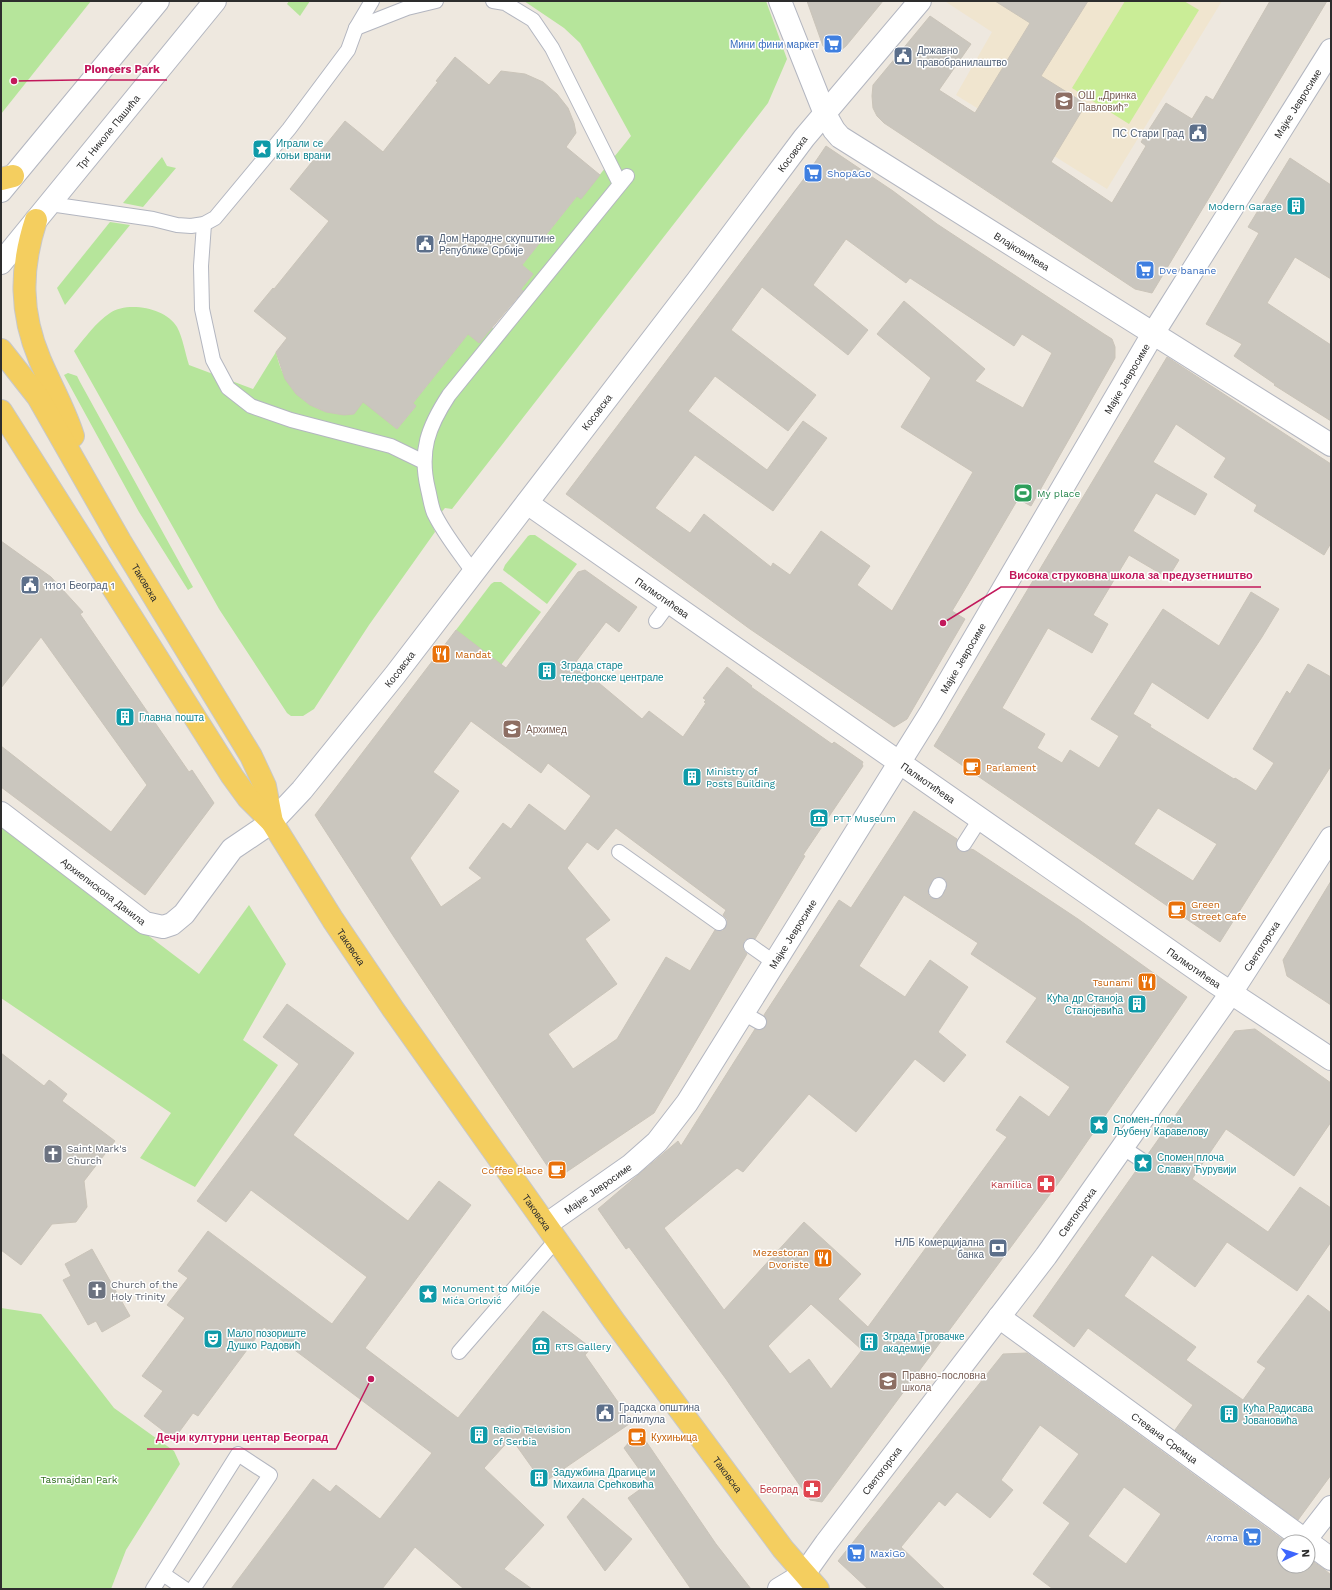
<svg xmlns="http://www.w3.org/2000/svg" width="1332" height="1590" font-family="'Work Sans',sans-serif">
	<rect width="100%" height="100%" fill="#eee8df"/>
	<polygon fill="#f0e5cf" points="947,1 1222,1 1107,189 956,95 992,32 946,2"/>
	<g fill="#b6e59b">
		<polygon points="1,1 91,1 1,114"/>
		<polygon points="289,1 310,1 300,16 287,4"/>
		<path d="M524,1H766L787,59L768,103L452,509L445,508L432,523L435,532L369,625L314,709L303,716H291L287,713L219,609L74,351C85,338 96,322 110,313C128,301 166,308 177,327C183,338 185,353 189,365L253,389L276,352C284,391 312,417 353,414L365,399L374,410L397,429L416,406L413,403L468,334L479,342L491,327L494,329L524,292L521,289L533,274L522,265L577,196L581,198L631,136L580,43L564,28Z"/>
		<polygon points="162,157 167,166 176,168 143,207 123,203"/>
		<polygon points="110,222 130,225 65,305 57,288"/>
		<polygon points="68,373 77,376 80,382 193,587 188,590 139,512 64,375"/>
		<polygon points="530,535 535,535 577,564 547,604 503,570 505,565 528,536"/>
		<polygon points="494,582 501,582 541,612 501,665 456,630 491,584"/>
		<polygon points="1,824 199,974 249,905 286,964 243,1040 278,1065 195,1187 140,1158 171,1113 1,998"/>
		<polygon points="1,1308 41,1314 114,1408 174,1451 180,1464 126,1550 111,1589 1,1589"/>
	</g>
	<polygon fill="#caed97" points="1125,1 1184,1 1199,10 1129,124 1072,88"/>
	<g fill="#cac6be" stroke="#cac4b9" fill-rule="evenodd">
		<polygon points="807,1 883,1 846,46 840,51 834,53 826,49 823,46"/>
		<polygon points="995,1 1088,1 1041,76 1086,104 1051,162 1112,203 1146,146 1141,142 1166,103 1192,119 1206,96 1213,100 1270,1 1327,1 1152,293 1135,289 884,123 877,116 873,108 872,96 873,85 930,16 971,44 939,90 975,113 1030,23"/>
		<polygon points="455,57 489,85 501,71 525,74 543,82 557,94 568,108 574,123 576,133 566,147 600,175 581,199 577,196 522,265 533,274 521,289 523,291 479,343 468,334 413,403 416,406 397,429 363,402 354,414 344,415 326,412 310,405 296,394 285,379 276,352 287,338 254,311 273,288 274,289 329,221 290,189 345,121 383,152 438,82 436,81"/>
		<path d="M826,146L893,191L937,224L1104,334L1112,339L1115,347V358L1031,506L1018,499L967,586L952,611L965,619L907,719L894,727L750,629L566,494L803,180ZM846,239L906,283L910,278L1014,346L1022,334L1052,353L1023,408L975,381L985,369L904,301L877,334L931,378L901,427L973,472L892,611L857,585L870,566L821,531L790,575L773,563L771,567L704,514L690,533L655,508L695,455L773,511L827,438L803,421L767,470L688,411L715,376L788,431L816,395L731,330L762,287L848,355L868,330L813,285Z"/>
		<polygon points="1290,158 1331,185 1331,279 1295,257 1267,303 1331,345 1331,421 1274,385 1275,384 1234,356 1242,344 1206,324 1259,233 1248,227"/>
		<path d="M1167,357L1331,464V543L1324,555L1254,511L1257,505L1214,477L1226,458L1176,424L1153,462L1207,494L1195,515L1156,493L1133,531L1179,560L1168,578L1129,555L1093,615L1108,624L1092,653L1048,628L1002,708L1045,734L1037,748L1062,763L1070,750L1099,768L1119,736L1091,719L1163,609L1219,646L1251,592L1279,609L1262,637L1208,719L1152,682L1133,714L1151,725L1150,727L1234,779L1235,778L1256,791L1274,763L1253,749L1287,691L1290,694L1308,664L1331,677V766L1220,942L934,746ZM1158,808L1217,844L1193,881L1134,844Z"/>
		<polygon points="1,541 51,577 83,612 80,614 189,772 192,770 214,803 145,895 1,787 1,746 111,832 147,785 41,637 1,688"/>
		<path d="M585,570L637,607L619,632L606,622L575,663L642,719L649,711L683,737L706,703L704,702L706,700L703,698L727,667L752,686L751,687L832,744L834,742L863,762L862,764L863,766L803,855L805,856L755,939L748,938L744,941L743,949L747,954L654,1113L556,1179L394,937L315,815L456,630L506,668L578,572ZM471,721L541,773L548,763L591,796L565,831L529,804L511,829L503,823L469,868L482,878L441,907L410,858L459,791L433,772ZM616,828L726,910L723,915L727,919V924L723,931L715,930L690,971L666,957L617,1039L573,1069L548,1034L617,984L585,939L610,920L567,868L587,842L598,850Z"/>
		<path d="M914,811L957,839L956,844L959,851L964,852L971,849L974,850L1078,919L1187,997L1062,1178L822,1502L810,1500L726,1379L629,1247L626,1249L598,1209L678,1141L681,1146L755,1029L759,1030L766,1026L767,1022L764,1015L839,900L851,908ZM939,877L946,880L947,885L943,895L936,899L929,896L928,891L932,881ZM904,895L978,943L971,954L1037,998L1006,1042L1070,1087L1049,1117L1020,1096L996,1130L1007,1137L868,1327L838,1299L861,1274L804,1222L724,1310L664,1228L737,1168L743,1172L809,1094L856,1132L915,1059L944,1082L966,1055L938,1032L968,987L930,960L905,997L859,966ZM811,1304L862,1350L831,1389L809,1359L790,1374L768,1346Z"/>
		<polygon points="1331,881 1331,1005 1287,976 1283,960"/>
		<polygon points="287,1004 354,1053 293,1135 408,1221 439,1181 471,1205 365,1348 458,1418 543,1311 591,1348 585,1355 632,1422 543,1483 511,1438 484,1468 544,1525 504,1569 532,1589 464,1589 415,1547 382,1589 231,1589 313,1479 330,1492 336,1485 380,1519 432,1453 264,1327 198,1416 193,1413 174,1439 144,1416 163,1391 142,1376 185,1318 167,1305 188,1278 178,1271 208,1231 332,1324 367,1277 251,1190 226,1222 197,1201 299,1064 263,1037"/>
		<polygon points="1255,1029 1331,1083 1331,1122 1294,1176 1226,1129 1192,1179 1268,1232 1300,1187 1331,1208 1331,1242 1297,1291 1227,1242 1195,1287 1152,1255 1124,1296 1196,1347 1186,1360 1243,1400 1266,1368 1257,1362 1308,1295 1331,1313 1331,1475 1298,1520 1175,1430 1193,1405 1088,1328 1074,1347 1033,1316 1138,1168 1143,1169 1150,1166 1151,1161 1148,1154 1235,1031"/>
		<polygon points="1,1053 44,1086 49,1080 52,1082 67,1094 62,1101 115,1141 84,1181 87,1207 76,1222 52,1224 21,1265 1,1250"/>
		<polygon points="92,1249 130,1316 102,1332 96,1321 88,1325 63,1280 71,1276 65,1264"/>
		<path d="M1027,1353L1286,1542H1284V1566H1308V1558L1324,1569L1331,1575V1589H1053L1033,1574L1070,1523L1043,1503L1079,1454L1040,1425L1001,1480L1013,1490L990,1518L957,1492L945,1506L939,1501L901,1547L945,1589H868L838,1561L1003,1354ZM1124,1487L1161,1514L1126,1564L1088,1536Z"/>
		<polygon points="639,1431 716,1544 751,1589 691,1589 628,1498 649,1483 624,1448"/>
		<polygon points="583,1498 632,1539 605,1571 567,1517"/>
	</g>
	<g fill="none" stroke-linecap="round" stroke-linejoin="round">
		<g stroke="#b3b6c0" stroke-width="16">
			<g id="lane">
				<polyline points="493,1 505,3 533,20 552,48 620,184"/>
				<polyline points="356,28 407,8 436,1"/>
				<polyline points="50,204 153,219 177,225 191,226 204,224 215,218 289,129 348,50 356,28 372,1"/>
				<polyline points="204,224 201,266 202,309 213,360 228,388 251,406 291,420 391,446 424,462"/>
				<path d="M473,572C460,553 444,534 434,513C431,506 430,497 428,489C419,451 428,427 449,395L627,176"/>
				<polyline points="656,621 670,602"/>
				<polyline points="964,844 980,819"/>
				<polyline points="619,852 719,923"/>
				<polyline points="936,891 939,885"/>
				<polyline points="751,946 775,963"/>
				<polyline points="743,1013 759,1022"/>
				<polyline points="1122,1147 1143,1161"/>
				<polyline points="459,1352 557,1239"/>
				<polyline points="163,1574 185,1589"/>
				<polyline points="153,1589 238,1454 270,1475 193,1589"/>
			</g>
		</g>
		<g stroke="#b3b6c0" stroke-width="24">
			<g id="street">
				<path id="s1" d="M780,1L825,114L834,130L840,137L1331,445"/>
				<path id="s2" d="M527,503L1213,981L1331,1059"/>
				<path id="s3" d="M1,813L145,923L163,927L172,924L184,914L232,849L272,822L302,790L395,675L697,281L804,138L920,1"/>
				<path id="s4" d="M547,1224L631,1165L657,1142L687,1103L931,712L1154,332L1331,50"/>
				<path id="s5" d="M999,1317L1331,1559"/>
				<polyline points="1306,1539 1331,1507"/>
			</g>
		</g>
		<g stroke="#b3b6c0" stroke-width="24">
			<g id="secondary">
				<polyline points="1,191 158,1"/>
				<path id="s6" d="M1,263L215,1"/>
				<polyline points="779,1589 804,1574"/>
				<path id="s7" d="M799,1589L804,1574L826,1543L1046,1256L1231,993L1331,838"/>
			</g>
		</g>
		<g stroke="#c8c8c8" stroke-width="24">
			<g id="primary">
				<polyline points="1,179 13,176"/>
				<path d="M36,220C20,269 20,313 40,360C51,386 65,410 73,436"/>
				<path id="s8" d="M1,350L38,397L120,541L251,756L265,786L272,822"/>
				<path id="s9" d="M1,411L232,776L248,798L272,822L333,920L393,1009L614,1321L783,1549L818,1589"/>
			</g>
		</g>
		<use href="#lane" stroke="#fff" stroke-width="14"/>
		<use href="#street" stroke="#fff" stroke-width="22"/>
		<use href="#secondary" stroke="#fff" stroke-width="22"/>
		<use href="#primary" stroke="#f4ce5f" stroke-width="22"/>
	</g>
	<defs>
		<g id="supermarket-square" transform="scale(1)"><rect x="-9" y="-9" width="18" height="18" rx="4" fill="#3f7fe0" stroke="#fff"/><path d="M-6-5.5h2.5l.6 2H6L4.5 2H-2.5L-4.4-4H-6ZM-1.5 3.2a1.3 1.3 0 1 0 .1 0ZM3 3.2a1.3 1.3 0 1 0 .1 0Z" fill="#fff"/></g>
		<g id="civic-square" transform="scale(1)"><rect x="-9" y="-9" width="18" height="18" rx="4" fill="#5c6f8a" stroke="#fff"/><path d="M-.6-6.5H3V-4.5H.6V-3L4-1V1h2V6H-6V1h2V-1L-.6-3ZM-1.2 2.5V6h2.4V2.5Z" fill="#fff"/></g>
		<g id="school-square" transform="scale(1)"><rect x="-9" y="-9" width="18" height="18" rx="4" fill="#8d6e63" stroke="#fff"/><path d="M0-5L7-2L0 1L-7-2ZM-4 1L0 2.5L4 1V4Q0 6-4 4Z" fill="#fff"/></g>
		<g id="sight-square" transform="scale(1)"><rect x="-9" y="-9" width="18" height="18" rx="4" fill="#0f9aa8" stroke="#fff"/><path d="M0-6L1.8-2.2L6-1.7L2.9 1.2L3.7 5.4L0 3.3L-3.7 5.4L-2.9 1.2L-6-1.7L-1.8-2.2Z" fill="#fff"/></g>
		<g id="building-square" transform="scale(1)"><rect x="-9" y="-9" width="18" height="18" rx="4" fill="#0f9aa8" stroke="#fff"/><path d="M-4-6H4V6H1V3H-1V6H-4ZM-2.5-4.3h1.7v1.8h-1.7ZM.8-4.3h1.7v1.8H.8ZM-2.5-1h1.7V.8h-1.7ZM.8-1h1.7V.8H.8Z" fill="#fff"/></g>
		<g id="stadium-square" transform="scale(1)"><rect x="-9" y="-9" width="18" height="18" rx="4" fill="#2e9e5b" stroke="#fff"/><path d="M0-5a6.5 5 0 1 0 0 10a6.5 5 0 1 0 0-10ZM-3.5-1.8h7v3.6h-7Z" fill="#fff"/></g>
		<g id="restaurant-square" transform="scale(1)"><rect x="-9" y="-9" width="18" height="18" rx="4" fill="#e8710a" stroke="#fff"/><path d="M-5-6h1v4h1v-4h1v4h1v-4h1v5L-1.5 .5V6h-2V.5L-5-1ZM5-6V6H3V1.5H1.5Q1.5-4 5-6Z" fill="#fff"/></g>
		<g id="cafe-square" transform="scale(1)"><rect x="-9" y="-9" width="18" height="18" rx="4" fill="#e8710a" stroke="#fff"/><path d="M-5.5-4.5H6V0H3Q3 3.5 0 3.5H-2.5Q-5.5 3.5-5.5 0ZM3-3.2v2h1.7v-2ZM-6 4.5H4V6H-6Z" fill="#fff"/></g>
		<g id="museum-square" transform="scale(1)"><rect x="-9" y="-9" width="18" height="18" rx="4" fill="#0f9aa8" stroke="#fff"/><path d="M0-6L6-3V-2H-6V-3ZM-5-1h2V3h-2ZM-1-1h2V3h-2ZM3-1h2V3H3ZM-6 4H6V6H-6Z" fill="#fff"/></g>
		<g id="church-square" transform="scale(1)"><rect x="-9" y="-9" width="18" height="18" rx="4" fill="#6b7280" stroke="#fff"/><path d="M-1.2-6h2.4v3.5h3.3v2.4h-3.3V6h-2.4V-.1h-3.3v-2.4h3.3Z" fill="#fff"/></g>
		<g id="pharmacy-square" transform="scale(1)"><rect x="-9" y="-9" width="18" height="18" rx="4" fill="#e0444e" stroke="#fff"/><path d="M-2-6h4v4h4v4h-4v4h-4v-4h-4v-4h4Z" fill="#fff"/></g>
		<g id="bank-square" transform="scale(1)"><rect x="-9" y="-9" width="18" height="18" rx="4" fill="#5c6f8a" stroke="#fff"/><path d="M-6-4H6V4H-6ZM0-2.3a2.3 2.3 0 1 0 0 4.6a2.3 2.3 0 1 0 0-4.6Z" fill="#fff"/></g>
		<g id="theatre-square" transform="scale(1)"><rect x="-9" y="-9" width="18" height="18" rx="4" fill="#0f9aa8" stroke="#fff"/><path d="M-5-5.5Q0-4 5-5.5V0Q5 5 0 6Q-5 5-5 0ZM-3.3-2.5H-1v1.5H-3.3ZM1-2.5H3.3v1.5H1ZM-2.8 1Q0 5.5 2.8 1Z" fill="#fff"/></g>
	</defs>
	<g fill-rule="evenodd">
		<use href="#supermarket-square" x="833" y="44"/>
		<use href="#civic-square" x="903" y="56"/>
		<use href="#school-square" x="1064" y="101"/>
		<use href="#civic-square" x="1198" y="133"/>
		<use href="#sight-square" x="262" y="149"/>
		<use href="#supermarket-square" x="813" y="173"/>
		<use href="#building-square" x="1296" y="206"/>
		<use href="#civic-square" x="425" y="244"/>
		<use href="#supermarket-square" x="1145" y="270"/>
		<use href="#stadium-square" x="1023" y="493"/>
		<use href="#civic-square" x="30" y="585"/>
		<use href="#restaurant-square" x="441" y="654"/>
		<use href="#building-square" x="547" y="671"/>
		<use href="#building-square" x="125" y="717"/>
		<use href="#school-square" x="512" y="729"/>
		<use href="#cafe-square" x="972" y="767"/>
		<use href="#building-square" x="692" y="777"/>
		<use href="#museum-square" x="819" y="818"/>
		<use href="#cafe-square" x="1177" y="910"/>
		<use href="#restaurant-square" x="1147" y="982"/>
		<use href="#building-square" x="1137" y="1004"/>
		<use href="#sight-square" x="1099" y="1125"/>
		<use href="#church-square" x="53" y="1154"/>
		<use href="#sight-square" x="1143" y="1163"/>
		<use href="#cafe-square" x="557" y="1170"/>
		<use href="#pharmacy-square" x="1046" y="1184"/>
		<use href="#bank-square" x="998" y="1248"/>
		<use href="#restaurant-square" x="823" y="1258"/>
		<use href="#church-square" x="97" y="1290"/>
		<use href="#sight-square" x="428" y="1294"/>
		<use href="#theatre-square" x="213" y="1339"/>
		<use href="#building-square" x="869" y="1342"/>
		<use href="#museum-square" x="541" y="1346"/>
		<use href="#school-square" x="888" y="1381"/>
		<use href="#civic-square" x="605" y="1413"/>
		<use href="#building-square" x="1229" y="1414"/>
		<use href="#building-square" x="479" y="1435"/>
		<use href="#cafe-square" x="637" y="1437"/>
		<use href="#building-square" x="539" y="1478"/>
		<use href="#pharmacy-square" x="812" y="1489"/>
		<use href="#supermarket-square" x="1252" y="1537"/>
		<use href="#supermarket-square" x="856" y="1553"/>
	</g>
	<g text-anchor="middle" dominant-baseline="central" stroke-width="3" stroke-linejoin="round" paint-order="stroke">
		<g font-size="10" fill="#366cbe" stroke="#fff" text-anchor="start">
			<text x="819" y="44" text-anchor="end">Мини фини маркет</text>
			<text x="827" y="173">Shop&amp;Go</text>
			<text x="1159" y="270">Dve banane</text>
			<text x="1238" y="1537" text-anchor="end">Aroma</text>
			<text x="870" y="1553">MaxiGo</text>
		</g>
		<g font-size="10" fill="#4e5e75" stroke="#fff" text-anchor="start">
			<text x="917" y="50">Државно<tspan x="917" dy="12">правобранилаштво</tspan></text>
			<text x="1184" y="133" text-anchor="end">ПС Стари Град</text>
			<text x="439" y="238">Дом Народне скупштине<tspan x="439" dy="12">Републике Србије</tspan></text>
			<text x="44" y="585">11101 Београд 1</text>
			<text x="984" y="1242" text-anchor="end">НЛБ Комерцијална<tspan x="984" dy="12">банка</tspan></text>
			<text x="619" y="1407">Градска општина<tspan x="619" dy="12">Палилула</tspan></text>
		</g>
		<g font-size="10" fill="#785e54" stroke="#fff" text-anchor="start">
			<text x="1078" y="95">ОШ „Дринка<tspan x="1078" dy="12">Павловић”</tspan></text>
			<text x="526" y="729">Архимед</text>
			<text x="902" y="1375">Правно-пословна<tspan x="902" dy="12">школа</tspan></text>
		</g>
		<g font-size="10" fill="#2d2d2d" stroke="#fff">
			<text stroke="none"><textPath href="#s4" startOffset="1358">Мајке Јевросиме</textPath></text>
			<text stroke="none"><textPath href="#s6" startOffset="169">Трг Николе Пашића</textPath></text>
			<text stroke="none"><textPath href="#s3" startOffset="1201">Косовска</textPath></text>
			<text stroke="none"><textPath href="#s1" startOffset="364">Влајковићева</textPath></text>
			<text stroke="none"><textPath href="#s4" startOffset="1034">Мајке Јевросиме</textPath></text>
			<text stroke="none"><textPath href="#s3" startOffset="877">Косовска</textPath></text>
			<text stroke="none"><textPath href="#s8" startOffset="274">Таковска</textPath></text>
			<text stroke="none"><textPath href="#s2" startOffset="165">Палмотићева</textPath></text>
			<text stroke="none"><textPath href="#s4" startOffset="710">Мајке Јевросиме</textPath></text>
			<text stroke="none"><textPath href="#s3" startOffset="553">Косовска</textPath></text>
			<text stroke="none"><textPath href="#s2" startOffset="489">Палмотићева</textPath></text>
			<text stroke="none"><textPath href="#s3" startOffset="129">Архиепископа Данила</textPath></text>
			<text stroke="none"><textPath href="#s4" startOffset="386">Мајке Јевросиме</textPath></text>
			<text stroke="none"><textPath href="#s7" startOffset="793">Светогорска</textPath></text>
			<text stroke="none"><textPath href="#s9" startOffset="641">Таковска</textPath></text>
			<text stroke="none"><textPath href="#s2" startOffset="813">Палмотићева</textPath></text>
			<text stroke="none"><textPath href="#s4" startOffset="62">Мајке Јевросиме</textPath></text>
			<text stroke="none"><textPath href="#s9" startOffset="965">Таковска</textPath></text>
			<text stroke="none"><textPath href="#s7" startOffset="469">Светогорска</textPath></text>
			<text stroke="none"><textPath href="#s5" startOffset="205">Стевана Сремца</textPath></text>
			<text stroke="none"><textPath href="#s7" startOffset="145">Светогорска</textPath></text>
			<text stroke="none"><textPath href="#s9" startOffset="1289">Таковска</textPath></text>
		</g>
		<g font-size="10" fill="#0d838f" stroke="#fff" text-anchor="start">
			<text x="276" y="143">Играли се<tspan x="276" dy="12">коњи врани</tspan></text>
			<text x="1282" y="206" text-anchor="end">Modern Garage</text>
			<text x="561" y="665">Зграда старе<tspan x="561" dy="12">телефонске централе</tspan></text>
			<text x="139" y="717">Главна пошта</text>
			<text x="706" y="771">Ministry of<tspan x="706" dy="12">Posts Building</tspan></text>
			<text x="833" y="818">PTT Museum</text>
			<text x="1123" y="998" text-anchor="end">Кућа др Станоја<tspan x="1123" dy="12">Станојевића</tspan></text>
			<text x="1113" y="1119">Спомен-плоча<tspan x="1113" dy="12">Љубену Каравелову</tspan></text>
			<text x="1157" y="1157">Спомен плоча<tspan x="1157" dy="12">Славку Ћурувији</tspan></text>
			<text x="442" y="1288">Monument to Miloje<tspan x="442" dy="12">Mića Orlović</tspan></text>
			<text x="227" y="1333">Мало позориште<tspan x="227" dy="12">Душко Радовић</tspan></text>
			<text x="883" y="1336">Зграда Трговачке<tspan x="883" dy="12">академије</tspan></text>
			<text x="555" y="1346">RTS Gallery</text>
			<text x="1243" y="1408">Кућа Радисава<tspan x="1243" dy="12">Јовановића</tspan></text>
			<text x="493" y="1429">Radio Television<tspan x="493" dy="12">of Serbia</tspan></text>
			<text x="553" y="1472">Задужбина Драгице и<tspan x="553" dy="12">Михаила Срећковића</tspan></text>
		</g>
		<g font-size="10" fill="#27864d" stroke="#fff" text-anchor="start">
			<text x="1037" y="493">My place</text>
		</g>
		<g font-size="10" fill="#c56008" stroke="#fff" text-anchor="start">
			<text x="455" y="654">Mandat</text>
			<text x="986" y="767">Parlament</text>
			<text x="1191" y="904">Green<tspan x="1191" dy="12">Street Cafe</tspan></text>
			<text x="1133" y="982" text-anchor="end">Tsunami</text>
			<text x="543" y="1170" text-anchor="end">Coffee Place</text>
			<text x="809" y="1252" text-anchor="end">Mezestoran<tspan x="809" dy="12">Dvoriste</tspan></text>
			<text x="651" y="1437">Кухињица</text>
		</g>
		<g font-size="10" fill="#5b616d" stroke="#fff" text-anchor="start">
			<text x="67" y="1148">Saint Mark's<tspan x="67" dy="12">Church</tspan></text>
			<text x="111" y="1284">Church of the<tspan x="111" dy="12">Holy Trinity</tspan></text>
		</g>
		<g font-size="10" fill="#be3a42" stroke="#fff" text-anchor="end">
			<text x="1032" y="1184">Kamilica</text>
			<text x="798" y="1489">Београд</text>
		</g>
		<g font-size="10" fill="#2d6d1a" stroke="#fff">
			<text x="79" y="1479">Tasmajdan Park</text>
		</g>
	</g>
	<path fill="none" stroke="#c2185b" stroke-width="1.5" d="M14 81L76 80H167M943 623L1001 587H1261M371 1379L336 1449H147"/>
	<g fill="#c2185b" stroke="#fff" stroke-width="1.5">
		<circle cx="14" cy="81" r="4"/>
		<circle cx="943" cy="623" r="4"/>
		<circle cx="371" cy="1379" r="4"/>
	</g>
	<g font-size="11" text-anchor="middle" font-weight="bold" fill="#c2185b" stroke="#fff" stroke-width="3" stroke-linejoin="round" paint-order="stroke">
		<text x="122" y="73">Pioneers Park</text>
		<text x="1131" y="579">Висока струковна школа за предузетништво</text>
		<text x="242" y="1441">Дечји културни центар Београд</text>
	</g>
	<rect width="1332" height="1590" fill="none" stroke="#2d2d2d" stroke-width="4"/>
	<g transform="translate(1296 1554) rotate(86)"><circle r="19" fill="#ffffff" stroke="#ababab"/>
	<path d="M0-3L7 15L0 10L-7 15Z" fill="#3d65fd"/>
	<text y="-6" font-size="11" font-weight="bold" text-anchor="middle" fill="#2d2d2d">N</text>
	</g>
</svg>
